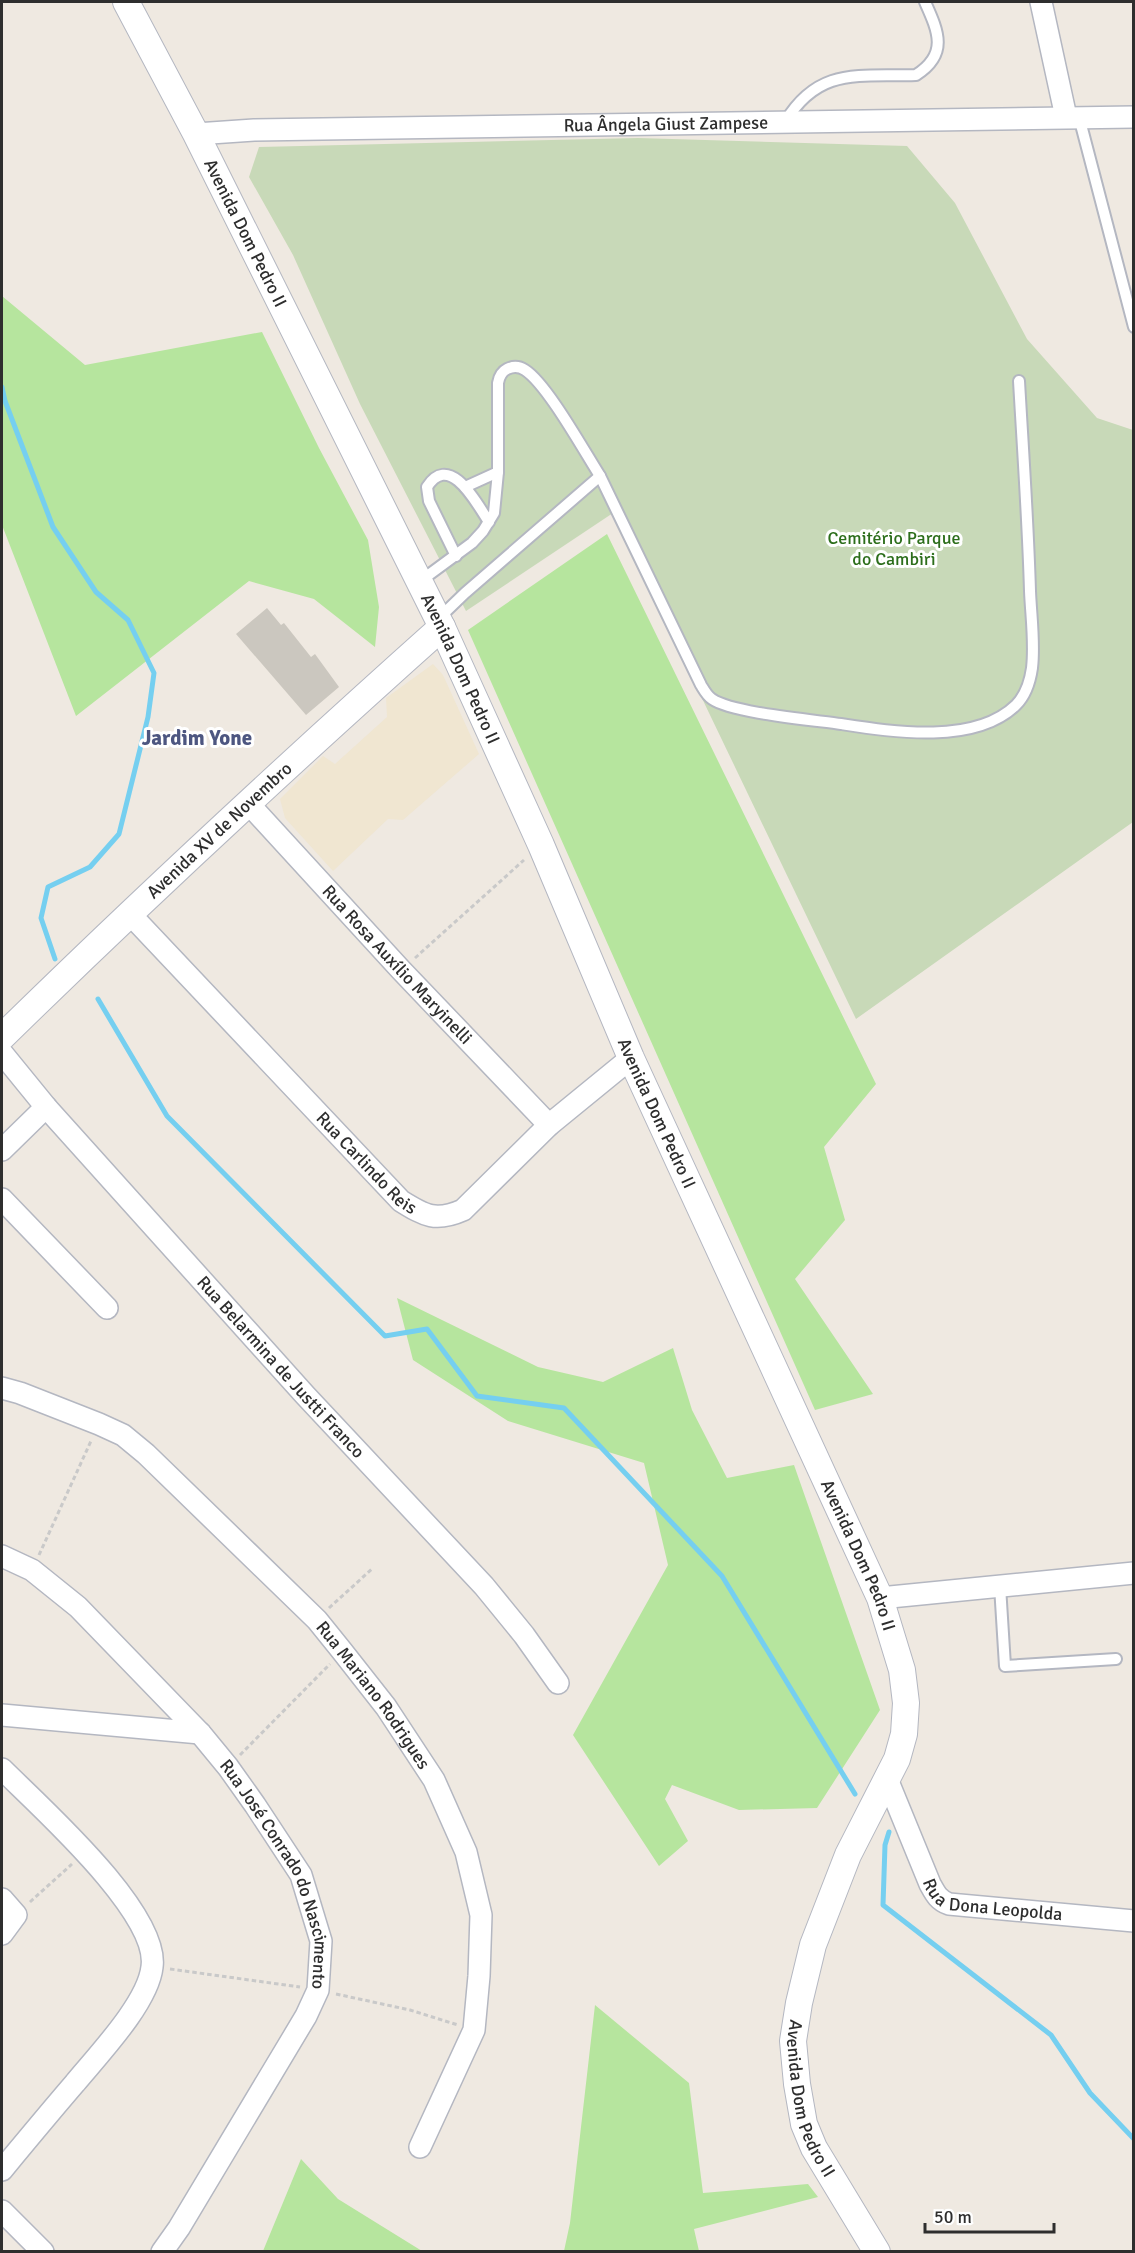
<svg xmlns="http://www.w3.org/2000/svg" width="1135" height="2253" font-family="Signika,sans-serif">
	<rect width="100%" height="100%" fill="#efe9e1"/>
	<polygon fill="#f0e6d1" points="433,664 443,675 479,754 403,820 388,819 333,871 285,818 280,799 323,756 335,764 387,717 386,698"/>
	<g fill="#b6e59e">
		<polygon points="2,296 85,365 262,332 319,448 368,540 379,607 375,647 314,599 249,581 76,716 2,525"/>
		<polygon points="607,534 876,1084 824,1147 845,1220 795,1279 873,1394 815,1410 468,630"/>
		<polygon points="397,1298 538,1367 603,1382 673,1348 692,1410 727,1478 794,1465 880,1710 817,1808 739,1810 672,1785 665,1799 688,1841 659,1866 573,1735 668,1565 644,1463 508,1421 413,1360"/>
		<polygon points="595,2005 689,2083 703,2193 808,2184 818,2197 694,2229 699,2251 564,2251 570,2223"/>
		<polygon points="301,2159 338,2199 422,2251 263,2251"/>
	</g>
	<polygon fill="#c8d9b8" points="638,138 907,146 955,203 1027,339 1097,418 1133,430 1133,822 856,1019 613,513 466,611 360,404 293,255 249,177 259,147"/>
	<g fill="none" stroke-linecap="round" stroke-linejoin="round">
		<g stroke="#75cff0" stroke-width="5">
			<polyline points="2,387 5,401 53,527 96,592 128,620 154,673 148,717 119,834 90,867 48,887 41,918 55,959"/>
			<polyline points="98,999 167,1116 385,1336 427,1329 477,1396 564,1408 722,1576 855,1794"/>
			<polyline points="889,1832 885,1845 883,1905 1051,2035 1090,2093 1134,2139"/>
		</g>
	</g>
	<polygon fill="#cbc7bf" points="267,608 281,625 284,623 311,657 315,654 339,687 306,715 236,634"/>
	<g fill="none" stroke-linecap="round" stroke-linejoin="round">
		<g stroke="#b4b7c1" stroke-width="14">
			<g id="service">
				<polyline points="1079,117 1134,327"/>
				<path d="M785,122C819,66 859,77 916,75C949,54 938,31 925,2"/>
				<polyline points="465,487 498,472"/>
				<path d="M456,556L429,501L427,487C450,451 477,504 489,522"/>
				<path d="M419,582L472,543L483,531L494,513L498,472V383C499,377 501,372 507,369C513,366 519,366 525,370C547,384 584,451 600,476"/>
				<path d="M438,619L465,593L600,476L701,685C704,690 707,696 712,699C732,713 813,720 841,724C893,732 975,745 1016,705C1026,695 1030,682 1032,668C1035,643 1031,616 1030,591C1028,521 1023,451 1019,381"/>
				<polyline points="1000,1586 1005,1666 1116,1659"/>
			</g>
		</g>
		<g stroke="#b4b7c1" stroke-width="24">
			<g id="minor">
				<polyline points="1041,2 1066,117"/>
				<path id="s1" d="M196,134L254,130L1134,117"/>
				<path id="s2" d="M248,803L401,970L549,1125"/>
				<path id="s3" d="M129,913L401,1201C425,1216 436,1222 463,1210L549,1125L631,1058"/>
				<path id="s4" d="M2,1053L46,1107L305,1395L484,1586L524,1635L558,1683"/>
				<polyline points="2,1150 46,1107"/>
				<polyline points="2,1199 107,1308"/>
				<path id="s5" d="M2,1388L20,1393L99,1424L123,1435L146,1454L317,1620L342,1651L386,1707L434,1780L466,1852L481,1915L479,1976L474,2030L420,2147"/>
				<path id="s6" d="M2,1556L32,1570L78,1607L200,1733L228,1767L255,1805L301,1875L321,1941L318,1990L306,2016L179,2228L162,2252"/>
				<polyline points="880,1598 1134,1573"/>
				<polyline points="2,1715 200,1733"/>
				<path d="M2,1769C39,1806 160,1913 152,1967C148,2003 98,2055 75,2083C50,2112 26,2141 2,2170"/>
				<path id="s7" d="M887,1779L930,1884C935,1893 938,1900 949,1904L1134,1921"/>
				<polyline points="2,1899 16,1915 2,1934"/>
				<polyline points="2,2211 43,2252"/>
			</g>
		</g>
		<g stroke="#b4b7c1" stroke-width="28">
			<g id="tertiary">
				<path id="s8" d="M126,2L196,134L442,627L541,845L631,1058L880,1598L902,1670L906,1703L904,1734L897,1759L848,1855L813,1945L799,2003L793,2041L797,2084L804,2124L814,2148L877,2252"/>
				<path id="s9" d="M2,1037C145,897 292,761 442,627"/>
			</g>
		</g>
		<g stroke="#c9c9c9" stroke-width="3" stroke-dasharray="4.5 3" stroke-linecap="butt">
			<polyline points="415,958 524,860"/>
			<polyline points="39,1555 91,1441"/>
			<polyline points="329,1608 373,1568"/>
			<polyline points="240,1755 330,1664"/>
			<polyline points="30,1902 72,1864"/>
			<polyline points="170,1969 300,1987"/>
			<polyline points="336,1994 410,2010 458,2025"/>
		</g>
		<use href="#service" stroke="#fff" stroke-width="10"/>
		<use href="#minor" stroke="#fff" stroke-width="21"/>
		<use href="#tertiary" stroke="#fff" stroke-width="26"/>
	</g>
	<g text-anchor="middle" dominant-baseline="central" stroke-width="6" stroke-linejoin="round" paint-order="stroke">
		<g font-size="18" fill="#2e2e2e" stroke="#fff">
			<text stroke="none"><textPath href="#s1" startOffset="470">Rua Ângela Giust Zampese</textPath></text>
			<text stroke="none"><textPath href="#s8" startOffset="260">Avenida Dom Pedro II</textPath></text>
			<text stroke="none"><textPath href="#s8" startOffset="746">Avenida Dom Pedro II</textPath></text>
			<text stroke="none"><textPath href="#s9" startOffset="300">Avenida XV de Novembro</textPath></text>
			<text stroke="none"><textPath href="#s2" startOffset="220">Rua Rosa Auxílio Maryinelli</textPath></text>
			<text stroke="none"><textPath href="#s8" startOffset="1232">Avenida Dom Pedro II</textPath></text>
			<text stroke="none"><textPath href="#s3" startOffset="345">Rua Carlindo Reis</textPath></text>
			<text stroke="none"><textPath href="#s4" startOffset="420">Rua Belarmina de Justti Franco</textPath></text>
			<text stroke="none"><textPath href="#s8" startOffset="1718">Avenida Dom Pedro II</textPath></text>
			<text stroke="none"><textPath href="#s5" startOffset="492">Rua Mariano Rodrigues</textPath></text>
			<text stroke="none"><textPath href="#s6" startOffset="432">Rua José Conrado do Nascimento</textPath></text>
			<text stroke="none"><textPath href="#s7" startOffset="182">Rua Dona Leopolda</textPath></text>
			<text stroke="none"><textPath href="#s8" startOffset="2294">Avenida Dom Pedro II</textPath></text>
		</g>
		<g font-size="18" fill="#2c6e1b" stroke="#fff">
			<text x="894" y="538">Cemitério Parque<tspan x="894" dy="21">do Cambiri</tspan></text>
		</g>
		<g font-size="21" font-weight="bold" fill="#4d5680" stroke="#fff">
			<text x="197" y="738">Jardim Yone</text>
		</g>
	</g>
	<rect width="1135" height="2253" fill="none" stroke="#2e2e2e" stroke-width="6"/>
	<path d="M925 2223v9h129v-9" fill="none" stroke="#2e2e2e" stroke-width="3"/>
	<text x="934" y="2223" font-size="18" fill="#2e2e2e" stroke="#ffffff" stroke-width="4.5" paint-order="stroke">50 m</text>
</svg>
